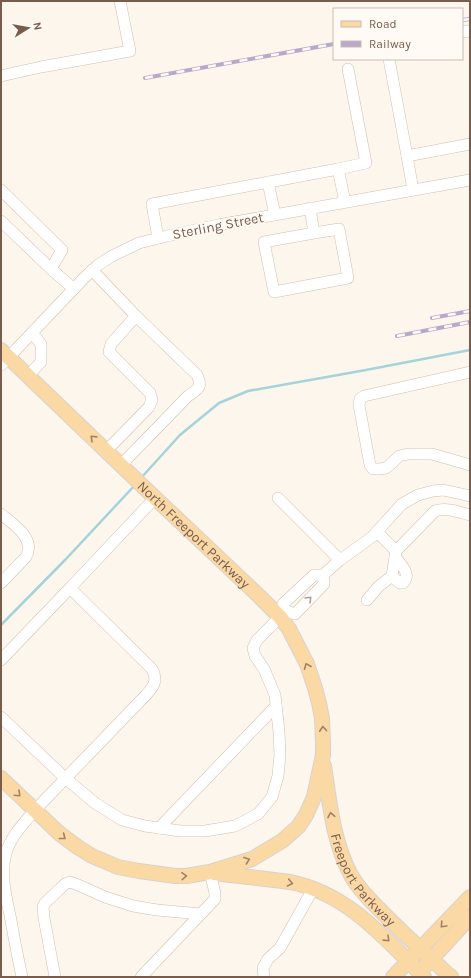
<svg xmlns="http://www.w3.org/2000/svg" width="471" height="978" font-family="Karla,sans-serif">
	<rect width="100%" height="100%" fill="#fdf6ec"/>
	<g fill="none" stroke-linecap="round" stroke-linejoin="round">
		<g stroke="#a5d3da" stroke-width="2.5">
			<polyline points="141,478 180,435 219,403 248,391 366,370 470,350"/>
			<polyline points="1,625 66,559 135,485"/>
		</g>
		<g stroke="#d1beb0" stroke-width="12">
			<g id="minor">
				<polyline points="462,32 470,31"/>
				<polyline points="389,59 407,156 470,144"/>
				<polyline points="1,76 41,67 130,51 120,1"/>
				<polyline points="407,156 413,190"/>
				<polyline points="338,169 366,163 348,69"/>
				<polyline points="268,182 275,215"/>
				<polyline points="1,190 62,250 51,269 74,289"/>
				<polyline points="310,208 314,233 264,242 274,292 348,278 339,229 314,233"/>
				<polyline points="1,221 51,269"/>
				<polyline points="158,238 152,204 168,201 338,169 345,202"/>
				<polyline points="92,270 136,316 111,344 109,352 150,393 152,400 149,407 106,451"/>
				<polyline points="1,365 9,357 85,277 98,265 112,256 139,243 167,236 218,225 470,180"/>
				<polyline points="470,372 364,396 360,399 359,405 370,465 373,469 380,469 386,468 393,462 399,456 408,454 432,454 470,465"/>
				<polyline points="28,376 41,362 41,344 32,333"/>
				<path d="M121,465L188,396C198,389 203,388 197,375L136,316"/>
				<polyline points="278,498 340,560"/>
				<path d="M1,514C14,525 36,538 26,557L1,583"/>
				<polyline points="377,532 396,551"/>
				<polyline points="323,575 324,584 295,614 286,611 283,604 314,575 323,575 340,560 372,537 402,504 418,495 433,491 443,490 470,496"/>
				<path d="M392,576L396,580L400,583H403C412,574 401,565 395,557"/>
				<path d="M367,600L379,586L392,576L396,551L435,511C446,507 459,512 470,515"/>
				<polyline points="1,660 70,588"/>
				<polyline points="1,717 65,778 95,803 122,820 145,826 180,831 205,831 235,826 258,814 272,797 278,776 280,755 279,732 275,695 264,669 255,656 253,648 257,640 286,611"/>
				<polyline points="159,828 276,706"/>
				<path d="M22,977C18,958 14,939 11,920C6,897 0,875 6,853C11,836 24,823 35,810L146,695C154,686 158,681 152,669L70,588L155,498"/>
				<polyline points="55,977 44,918 43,907 45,903 65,884 70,882 76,884 105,897 133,906 157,910 201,914"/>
				<polyline points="141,977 215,899 215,893 210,872"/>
				<polyline points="264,977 263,968 268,959 280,948 313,889"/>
			</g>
		</g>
		<g stroke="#dad1cd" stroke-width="16">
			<g id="major">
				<path id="s1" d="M1,350L152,495L260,597L280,617L289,629L307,664L315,688L319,703L322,718L323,742V755L314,797L306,815L298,827L282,841L252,859L210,872L186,876H175L139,871L118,867L92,856L79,848L60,834L1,778"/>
				<path id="s2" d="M324,766C330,804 333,843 352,877C359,889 368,898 378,908C401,932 426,954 451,977"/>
				<path d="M214,873C232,875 249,877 266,879C274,880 282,881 290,882C347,893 385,938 424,977"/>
				<polyline points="426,965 470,917"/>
				<polyline points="393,977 470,897"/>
			</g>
		</g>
		<use href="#minor" stroke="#fff" stroke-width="11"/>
		<use href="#major" stroke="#fbd9a5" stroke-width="14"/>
		<g stroke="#b9a8c9" stroke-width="4">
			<g id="rail">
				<polyline points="462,20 470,19"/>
				<polyline points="145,78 334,44"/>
				<polyline points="432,318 470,311"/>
				<polyline points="397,336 470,322"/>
			</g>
		</g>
		<use href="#rail" stroke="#fffaf3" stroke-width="2.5" stroke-dasharray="8" stroke-linecap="butt"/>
	</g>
	<defs><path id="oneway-chevron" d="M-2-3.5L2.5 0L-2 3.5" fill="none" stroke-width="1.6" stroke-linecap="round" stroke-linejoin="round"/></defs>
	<g stroke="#a18267">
		<use href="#oneway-chevron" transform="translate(93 438) rotate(-136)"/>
		<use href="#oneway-chevron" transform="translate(307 666) rotate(-112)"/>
		<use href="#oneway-chevron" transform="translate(323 729) rotate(-94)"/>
		<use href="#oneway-chevron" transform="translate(18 794) rotate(43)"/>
		<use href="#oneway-chevron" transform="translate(331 815) rotate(-101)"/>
		<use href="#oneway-chevron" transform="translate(63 837) rotate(38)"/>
		<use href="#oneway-chevron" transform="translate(247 860) rotate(-20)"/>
		<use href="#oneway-chevron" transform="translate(184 876) rotate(-3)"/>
		<use href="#oneway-chevron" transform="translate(290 883) rotate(12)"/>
		<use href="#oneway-chevron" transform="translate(443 925) rotate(133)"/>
		<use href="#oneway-chevron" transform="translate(387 939) rotate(44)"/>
	</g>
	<use stroke="#af9d94" href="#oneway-chevron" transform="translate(309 599) rotate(-46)"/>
	<g text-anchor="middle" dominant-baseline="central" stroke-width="4" stroke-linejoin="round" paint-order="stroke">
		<g font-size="14" fill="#7a5c4d" stroke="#fffaf3">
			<text transform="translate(218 226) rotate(-11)">Sterling Street</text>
			<text stroke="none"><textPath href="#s1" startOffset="267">North Freeport Parkway</textPath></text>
			<text stroke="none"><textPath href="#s2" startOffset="123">Freeport Parkway</textPath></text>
		</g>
	</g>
	<rect width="471" height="978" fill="none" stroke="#7a5c4d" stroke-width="4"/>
	<rect x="333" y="8" width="130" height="52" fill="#fffaf3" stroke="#cabbb1"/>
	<rect x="341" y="21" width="20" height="6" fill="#fbd9a5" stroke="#cabbb1"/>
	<text x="369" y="28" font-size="12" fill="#7a5c4d">Road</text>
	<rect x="341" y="41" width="20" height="6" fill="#b9a8c9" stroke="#cabbb1"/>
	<text x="369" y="48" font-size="12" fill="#7a5c4d">Railway</text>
	<g transform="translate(28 28) rotate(79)" stroke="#fffaf3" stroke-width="3" paint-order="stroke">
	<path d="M0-3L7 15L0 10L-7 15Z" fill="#7a5c4d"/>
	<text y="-6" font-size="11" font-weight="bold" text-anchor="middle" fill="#7a5c4d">N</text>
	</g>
</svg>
